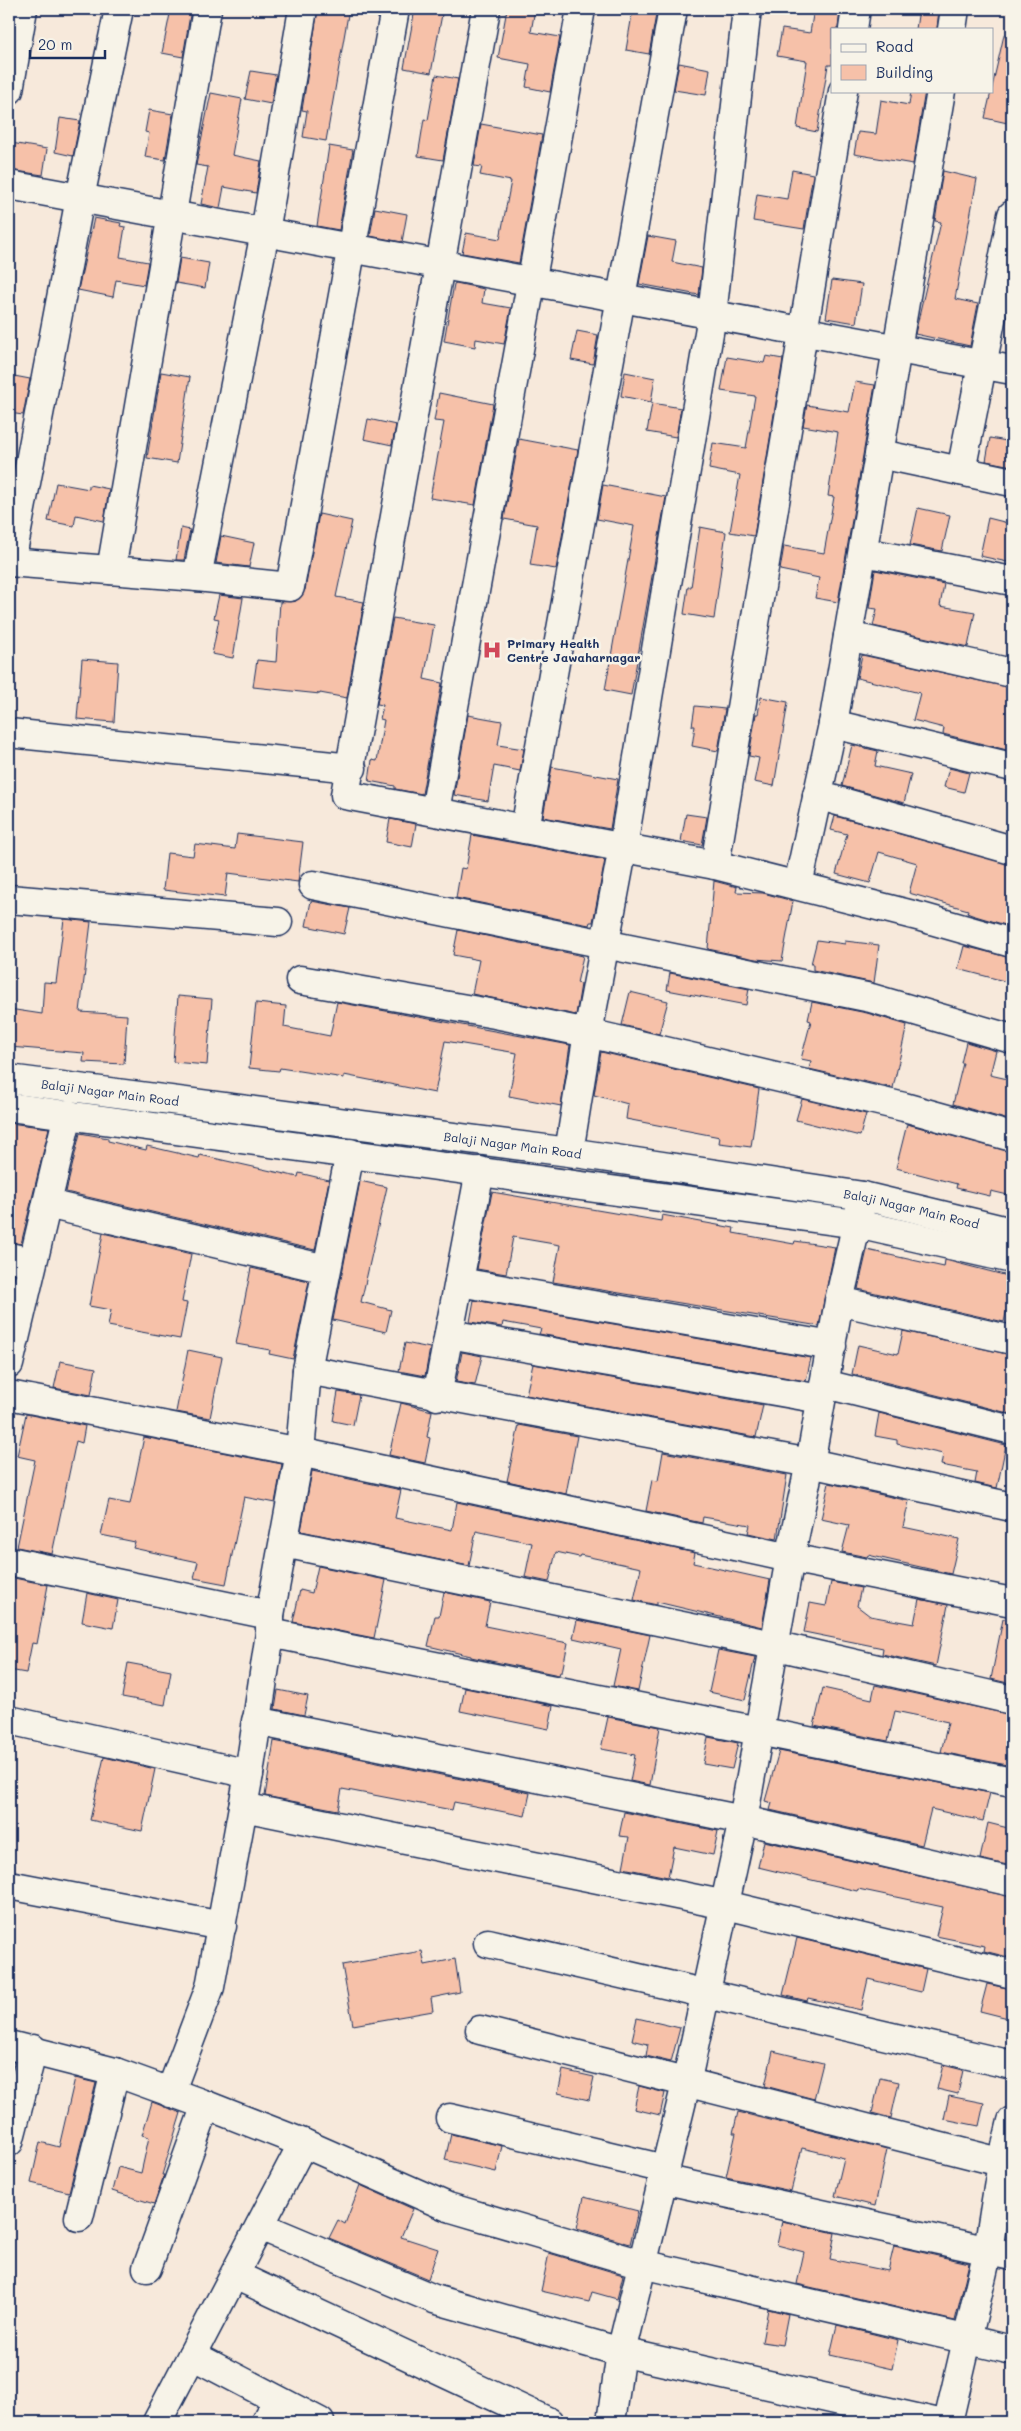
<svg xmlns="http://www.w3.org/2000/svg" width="1021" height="2431" font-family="Mali,sans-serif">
	<rect width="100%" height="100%" fill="#f7e9db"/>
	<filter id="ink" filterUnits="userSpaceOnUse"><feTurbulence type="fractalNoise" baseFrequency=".02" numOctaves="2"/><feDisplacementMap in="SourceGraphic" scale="10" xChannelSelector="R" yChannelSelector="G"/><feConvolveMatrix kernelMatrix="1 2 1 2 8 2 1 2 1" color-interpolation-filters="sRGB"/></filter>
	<g filter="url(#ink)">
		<g fill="#f6c1a9" stroke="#1b2f5e">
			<polygon points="171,9 191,9 183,57 162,53"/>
			<polygon points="318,9 349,9 326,141 303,137 307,111 302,110"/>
			<polygon points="415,9 443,9 431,73 404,68"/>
			<polygon points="507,9 535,9 531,32 560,37 550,92 526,87 530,64 498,58"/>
			<polygon points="633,9 657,9 649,54 626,50"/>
			<polygon points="814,9 840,9 838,29 832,29 832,65 828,65 817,132 797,128 807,61 777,56 782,29 810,33"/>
			<polygon points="919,9 939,9 937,29 916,29"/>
			<polygon points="1004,35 1012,36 1012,124 985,118"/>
			<polygon points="679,63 710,69 706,95 674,90"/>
			<polygon points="251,71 276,75 271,104 245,99"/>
			<polygon points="436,75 458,79 443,160 418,156 424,119 428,120"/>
			<polygon points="911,91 925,91 913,164 854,154 858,132 876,134 881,100 909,105"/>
			<polygon points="211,93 242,99 232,155 261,161 256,193 224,187 220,208 201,204 208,167 196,165"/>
			<polygon points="149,110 173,114 165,160 145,157 149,133 145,132"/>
			<polygon points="60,118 80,121 73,156 55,152"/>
			<polygon points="481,124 542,135 519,263 462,253 466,233 500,239 511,181 480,175 482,167 474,166"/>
			<polygon points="11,143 47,149 43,175 9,170"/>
			<polygon points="329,146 353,150 339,230 317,226"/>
			<polygon points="792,170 813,174 804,229 753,221 757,194 787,199"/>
			<polygon points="943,171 977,179 955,299 978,304 970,346 915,334 941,222 935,221"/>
			<polygon points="375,208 407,214 402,242 370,236"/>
			<polygon points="94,218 121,223 120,226 125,227 120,257 148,262 144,285 116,280 113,297 78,290"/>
			<polygon points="648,236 676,241 672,262 702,268 699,295 639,284"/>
			<polygon points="180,258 209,263 205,288 176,283"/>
			<polygon points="832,280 862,284 856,323 826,318"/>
			<polygon points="456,283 484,289 482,303 511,308 504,344 476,339 475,347 444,341 454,284"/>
			<polygon points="577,331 598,335 593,364 571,360"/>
			<polygon points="766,356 783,359 754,536 730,532 740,475 709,469 713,443 746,448 755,396 721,391 727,357 764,363"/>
			<polygon points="161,372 190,377 177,463 147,458"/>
			<polygon points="625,372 655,378 651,402 621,396"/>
			<polygon points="9,375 30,379 23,415 9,413"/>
			<polygon points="855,382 875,385 838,602 815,598 819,578 780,570 784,546 824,553 834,497 828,496 838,432 803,426 807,405 849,412"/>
			<polygon points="439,393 493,404 475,505 430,498 444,422 434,421"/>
			<polygon points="652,403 681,408 676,437 647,432"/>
			<polygon points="368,419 396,425 392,445 364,439"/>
			<polygon points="990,438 1012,442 1012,466 986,461"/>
			<polygon points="519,439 578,450 556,569 530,565 537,525 504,519"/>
			<polygon points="56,483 89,489 89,485 109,489 104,521 76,515 74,526 48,521"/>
			<polygon points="603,485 666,497 631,695 605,690 634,526 597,519"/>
			<polygon points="918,508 950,515 942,551 910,545"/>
			<polygon points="319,514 352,521 336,597 364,602 347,698 320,693 320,694 253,687 257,660 276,662 280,602 296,601 305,590"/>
			<polygon points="988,518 1012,524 1012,563 980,556"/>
			<polygon points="700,527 726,532 714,619 684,614 688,587 691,587"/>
			<polygon points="181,528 190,530 184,560 176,560"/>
			<polygon points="221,536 254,543 249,567 216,563"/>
			<polygon points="875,570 944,584 940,606 975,612 968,647 873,626 877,609 869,608"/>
			<polygon points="219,595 243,598 233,658 212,654 219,619 214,618"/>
			<polygon points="393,618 434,625 424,679 442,683 422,794 395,789 395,786 369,781 372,760 377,761 384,720 380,719 383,705 377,704"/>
			<polygon points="862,655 1012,688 1012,730 1007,750 943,734 944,728 913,720 920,693 857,678"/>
			<polygon points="82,659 118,662 114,722 77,719"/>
			<polygon points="761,697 788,702 774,786 754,782 759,758 749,756 756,714 758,714"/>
			<polygon points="695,706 725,709 718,751 692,746 695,726 692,726"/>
			<polygon points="468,715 502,721 498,745 524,749 520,771 494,766 488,801 454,795"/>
			<polygon points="852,745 878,751 875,766 911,774 904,803 842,786"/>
			<polygon points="552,767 618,779 610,829 543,817"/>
			<polygon points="949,768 969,773 964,792 944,787"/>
			<polygon points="686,814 707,817 702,845 681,841"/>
			<polygon points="835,816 1012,865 1012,927 972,915 967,913 968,910 909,893 917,863 879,852 870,883 836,874 847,834 831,830"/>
			<polygon points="390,819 416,824 412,847 386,842"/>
			<polygon points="237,834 303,842 298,882 228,873 225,897 163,890 167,853 193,856 195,844 235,849"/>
			<polygon points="472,835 605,860 593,922 590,922 589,925 456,898 461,868 466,869"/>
			<polygon points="714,881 737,887 736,892 763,893 793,901 782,961 755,959 708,949"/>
			<polygon points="311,901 350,908 344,934 306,926"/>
			<polygon points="64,919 91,922 80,1012 127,1015 124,1064 83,1062 84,1053 9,1047 9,1009 42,1014 44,982 56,983"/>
			<polygon points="458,930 583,956 577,983 581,984 576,1015 472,994 479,960 453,955"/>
			<polygon points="817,940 845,944 845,941 879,945 874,983 813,970 813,964 811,964"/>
			<polygon points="964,946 1012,958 1012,983 958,969"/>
			<polygon points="670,973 749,989 746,1005 667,990"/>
			<polygon points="630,992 668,1001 659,1034 622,1025"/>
			<polygon points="178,996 212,999 207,1065 173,1062"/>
			<polygon points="337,1002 570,1045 561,1106 509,1096 517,1053 445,1041 435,1093 344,1075 344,1078 280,1068 279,1071 249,1068 256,1003 286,1006 284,1027 330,1036"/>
			<polygon points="812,1002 867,1013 907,1025 893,1088 809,1069 811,1061 801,1059 811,1021 808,1020"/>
			<polygon points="966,1042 996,1051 990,1075 1012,1080 1012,1121 953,1104 963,1063 961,1063"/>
			<polygon points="601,1052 759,1089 751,1147 719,1143 720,1137 626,1119 628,1104 594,1095"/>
			<polygon points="802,1099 866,1114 860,1136 796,1120"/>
			<polygon points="9,1123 49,1128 21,1244 9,1242"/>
			<polygon points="907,1124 1012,1152 1012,1196 991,1191 990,1196 956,1188 957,1184 896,1168"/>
			<polygon points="80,1133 108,1138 108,1141 146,1150 147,1146 199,1158 200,1155 298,1177 299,1173 329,1180 315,1250 66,1192"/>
			<polygon points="360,1181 387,1187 361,1302 391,1310 386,1332 333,1320"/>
			<polygon points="492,1192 661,1221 662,1215 734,1228 733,1233 794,1244 795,1241 835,1247 819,1326 553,1282 560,1245 513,1237 506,1274 477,1269"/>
			<polygon points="103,1233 191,1254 182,1302 187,1303 180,1339 108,1326 111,1310 89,1306"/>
			<polygon points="867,1250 944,1267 945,1260 1012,1277 1012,1288 1004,1322 858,1289"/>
			<polygon points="251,1268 309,1281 293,1359 269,1354 270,1350 236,1344"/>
			<polygon points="474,1300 811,1358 806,1381 539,1334 541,1329 503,1322 502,1327 470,1322"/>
			<polygon points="903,1331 1012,1355 1012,1414 852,1374 858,1345 898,1354"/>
			<polygon points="405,1343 430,1348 425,1376 399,1371"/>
			<polygon points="188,1350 222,1357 210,1418 176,1412"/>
			<polygon points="462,1352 482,1356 475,1385 456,1382"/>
			<polygon points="60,1361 96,1368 91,1395 54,1388"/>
			<polygon points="533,1364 763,1405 756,1437 526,1395"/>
			<polygon points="338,1392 359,1395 353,1425 333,1421"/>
			<polygon points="401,1403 432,1411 427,1437 430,1438 425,1463 389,1455"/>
			<polygon points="879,1413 1006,1445 997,1488 975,1483 977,1472 941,1465 943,1454 897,1444 897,1440 875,1436"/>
			<polygon points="26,1414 85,1426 82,1443 76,1441 52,1554 17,1547 35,1460 17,1456"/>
			<polygon points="519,1425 577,1436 566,1494 507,1481"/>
			<polygon points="144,1437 282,1464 275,1503 244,1497 226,1584 194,1578 198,1562 133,1548 135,1542 101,1535 109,1500 130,1504"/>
			<polygon points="663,1452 787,1475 777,1539 748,1533 750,1525 703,1517 702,1523 646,1511 652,1480 658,1481"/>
			<polygon points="312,1471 401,1490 395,1518 452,1530 457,1502 695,1553 693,1563 770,1580 762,1627 657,1602 657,1605 634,1600 641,1568 580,1555 579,1557 556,1552 549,1582 525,1577 532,1543 476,1531 469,1566 301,1531"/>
			<polygon points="829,1483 909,1501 903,1527 959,1539 951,1574 868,1555 867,1557 842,1552 849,1525 821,1519"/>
			<polygon points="318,1566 386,1580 374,1638 293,1622 300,1590 312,1593"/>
			<polygon points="9,1577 48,1585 37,1644 32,1643 26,1673 9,1670"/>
			<polygon points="831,1582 861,1588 857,1606 870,1616 914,1624 919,1599 948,1605 936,1666 882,1654 883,1648 804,1632 810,1603 826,1606"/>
			<polygon points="444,1592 490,1602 485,1626 568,1643 562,1672 560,1672 559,1675 471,1657 471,1656 428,1646 435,1616 439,1616"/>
			<polygon points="87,1593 118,1600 113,1628 82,1622"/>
			<polygon points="1003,1619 1012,1620 1012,1684 991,1679"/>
			<polygon points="577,1620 650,1635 638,1691 613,1686 621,1649 573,1638"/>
			<polygon points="718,1650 755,1657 745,1700 709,1692"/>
			<polygon points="128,1663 171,1671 165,1705 122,1697"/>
			<polygon points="875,1685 1012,1715 1012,1766 941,1752 948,1722 895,1711 888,1741 814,1726 823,1688 872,1699"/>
			<polygon points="465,1688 553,1706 549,1729 460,1711"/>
			<polygon points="278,1690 308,1696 304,1715 275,1709"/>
			<polygon points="608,1717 660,1727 650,1785 630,1781 635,1755 601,1749"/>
			<polygon points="708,1737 738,1743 732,1769 703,1764"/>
			<polygon points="274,1741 530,1793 525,1816 454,1802 452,1810 342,1789 338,1810 265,1796"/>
			<polygon points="779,1751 990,1793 983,1821 931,1809 922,1845 770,1810 772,1803 765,1801"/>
			<polygon points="104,1757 155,1769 142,1831 90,1820"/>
			<polygon points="624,1812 718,1831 713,1855 674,1847 668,1877 623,1868 629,1837 619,1836"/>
			<polygon points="988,1823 1012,1829 1012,1866 980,1859"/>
			<polygon points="764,1841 1012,1897 1012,1958 984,1951 985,1946 936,1936 943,1907 858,1889 857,1891 758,1867"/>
			<polygon points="797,1938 926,1969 921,1992 868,1979 861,2010 808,1998 807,2001 783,1995"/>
			<polygon points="422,1951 425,1965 455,1959 460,1992 431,1998 433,2011 353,2025 342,1965"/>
			<polygon points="987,1984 1012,1989 1012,2019 980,2011"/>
			<polygon points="637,2018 680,2028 671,2062 646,2056 648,2044 632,2040"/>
			<polygon points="773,2051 823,2063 814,2099 765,2086"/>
			<polygon points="943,2065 963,2070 958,2094 937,2089"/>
			<polygon points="563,2070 594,2077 589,2100 558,2093"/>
			<polygon points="75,2078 96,2083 69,2192 31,2183 40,2142 59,2147"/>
			<polygon points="880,2078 899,2082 891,2118 872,2113"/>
			<polygon points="639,2086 665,2093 660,2115 634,2109"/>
			<polygon points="949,2096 984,2103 979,2126 944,2119"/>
			<polygon points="152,2102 181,2113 162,2175 164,2175 154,2204 112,2191 118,2167 141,2173 149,2137 142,2135"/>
			<polygon points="738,2112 887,2149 875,2206 835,2196 844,2158 802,2148 791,2191 726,2177 736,2133 733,2133"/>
			<polygon points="451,2134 502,2146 496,2172 445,2160"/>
			<polygon points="360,2185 413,2209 401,2237 438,2249 428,2279 329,2238 338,2220 345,2224"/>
			<polygon points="584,2197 638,2211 630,2244 577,2228"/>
			<polygon points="782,2221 835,2233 830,2259 888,2271 894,2246 969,2263 955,2321 797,2284 804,2252 777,2245"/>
			<polygon points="549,2253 623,2275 617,2299 592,2292 589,2302 541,2291"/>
			<polygon points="768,2309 788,2314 782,2345 762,2342"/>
			<polygon points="837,2325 898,2340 892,2369 830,2355"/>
		</g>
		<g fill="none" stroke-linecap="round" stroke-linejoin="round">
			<g stroke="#1b2f5e" stroke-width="31">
				<g id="minor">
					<polyline points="486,9 345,795 715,865 921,917 1012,943"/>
					<polyline points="853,29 856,9"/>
					<polyline points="952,29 955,9"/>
					<polyline points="9,90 23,9"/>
					<polyline points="9,185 1012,370"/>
					<polyline points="880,454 1012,482"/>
					<polyline points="961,471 1012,215"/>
					<polyline points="864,552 1012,581"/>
					<polyline points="9,562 197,577 290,587 395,9"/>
					<polyline points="11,562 80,198 119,9"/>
					<polyline points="111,570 207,9"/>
					<polyline points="197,577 265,232 303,9"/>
					<polyline points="848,636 1012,673"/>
					<polyline points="833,724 1012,767"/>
					<polyline points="9,733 352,768"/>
					<polyline points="817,795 1012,850"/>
					<polyline points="435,811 581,9"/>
					<polyline points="525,829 673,9"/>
					<polyline points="715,865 843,91"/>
					<polyline points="313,885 871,998 1012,1039"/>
					<polyline points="798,885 833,724 941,91"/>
					<polyline points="9,899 278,922"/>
					<polyline points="300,980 495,1014 588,1033 904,1107 1012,1137"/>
					<path id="s1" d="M9,1079L569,1152L863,1196L1012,1232"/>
					<polyline points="9,1107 857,1224 1012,1259"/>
					<polyline points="569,1152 588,1033 623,847 712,315 747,9"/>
					<polyline points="47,1204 326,1269"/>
					<polyline points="9,1257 32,1262"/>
					<polyline points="459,1282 832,1346"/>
					<polyline points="839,1301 1012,1340"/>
					<polyline points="449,1334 821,1399"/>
					<polyline points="9,1364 68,1114"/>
					<polyline points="307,1370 810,1463 1012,1507"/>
					<polyline points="825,1384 1012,1430"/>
					<polyline points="9,1395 300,1452 790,1558 1012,1602"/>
					<polyline points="437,1396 480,1171"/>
					<polyline points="284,1543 773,1645 1012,1700"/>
					<polyline points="9,1561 270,1615"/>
					<polyline points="270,1633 1012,1782"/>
					<polyline points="9,1720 249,1774"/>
					<polyline points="256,1721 743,1820 1012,1882"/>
					<polyline points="243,1807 726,1905 1012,1974"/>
					<polyline points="9,1885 222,1926"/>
					<polyline points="488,1943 1012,2065"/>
					<polyline points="480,2030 1012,2165"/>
					<polyline points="9,2045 115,2072 206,2105 303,2143 448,2207 642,2264 1012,2350"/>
					<polyline points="170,2093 210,1987 249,1774 270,1633 270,1615 300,1452 307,1370 350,1153"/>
					<polyline points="450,2118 665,2169"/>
					<polyline points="9,2142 33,2049"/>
					<polyline points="662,2179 1012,2256"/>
					<polyline points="79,2217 115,2072"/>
					<polyline points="260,2226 434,2299 621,2352 934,2422"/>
					<polyline points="147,2268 206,2105"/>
					<polyline points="235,2275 549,2422"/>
					<polyline points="192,2355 320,2422"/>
					<polyline points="157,2422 303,2143"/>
					<polyline points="265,2422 277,2400"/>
					<polyline points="611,2422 621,2352 686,2084 743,1820 790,1558 810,1463 839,1301 863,1196"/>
					<polyline points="948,2422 988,2250 1002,2163 1012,2121"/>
				</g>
			</g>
			<use href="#minor" stroke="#f7f3e8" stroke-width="28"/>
		</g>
	</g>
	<defs>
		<g id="hospital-bare" transform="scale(1.5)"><path d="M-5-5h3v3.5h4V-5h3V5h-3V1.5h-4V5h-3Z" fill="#d1495b" stroke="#f7f3e8" stroke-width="2.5" paint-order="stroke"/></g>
	</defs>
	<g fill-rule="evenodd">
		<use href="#hospital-bare" x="492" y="650"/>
	</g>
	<g text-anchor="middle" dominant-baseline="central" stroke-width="5" stroke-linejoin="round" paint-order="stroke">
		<g font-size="12" font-weight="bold" fill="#1b2f5e" stroke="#f7f3e8" text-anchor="start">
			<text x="507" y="643">Primary Health<tspan x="507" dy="14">Centre Jawaharnagar</tspan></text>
		</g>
		<g font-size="12" fill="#1b2f5e" stroke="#f7f3e8">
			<text stroke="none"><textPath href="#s1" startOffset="102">Balaji Nagar Main Road</textPath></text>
			<text stroke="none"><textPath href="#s1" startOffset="508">Balaji Nagar Main Road</textPath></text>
			<text stroke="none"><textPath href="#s1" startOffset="912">Balaji Nagar Main Road</textPath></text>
		</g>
	</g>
	<rect width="1021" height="2431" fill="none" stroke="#f7f3e8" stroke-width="30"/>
	<rect x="15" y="15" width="991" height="2401" fill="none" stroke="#1b2f5e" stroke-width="2" filter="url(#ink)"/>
	<rect x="831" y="28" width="162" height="65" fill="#f7f3e8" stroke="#9fa5b1"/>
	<rect x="841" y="44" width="25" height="8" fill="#f7f3e8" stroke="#9fa5b1"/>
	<text x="876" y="52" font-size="15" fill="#1b2f5e">Road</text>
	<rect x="841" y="65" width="25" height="15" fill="#f6c1a9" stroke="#9fa5b1"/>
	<text x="876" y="78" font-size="15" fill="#1b2f5e">Building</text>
	<path d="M30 50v8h75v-8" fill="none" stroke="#1b2f5e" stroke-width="2.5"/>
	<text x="38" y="50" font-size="15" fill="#1b2f5e" stroke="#f7f3e8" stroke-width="4" paint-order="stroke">20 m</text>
</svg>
